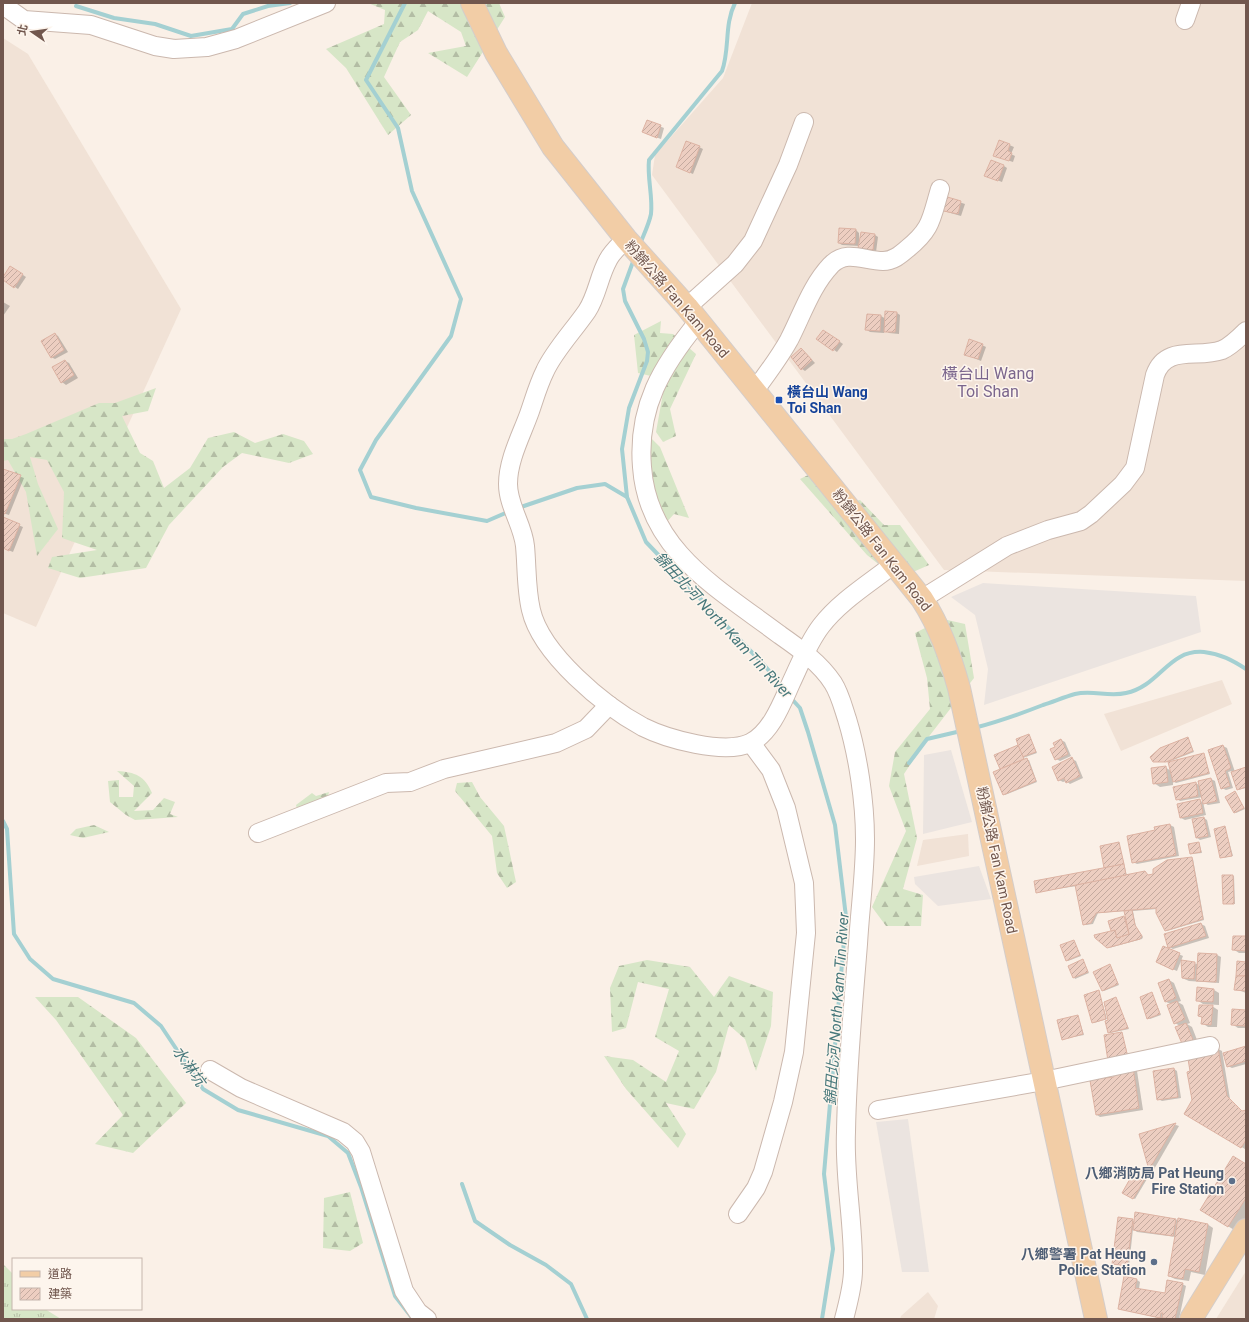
<svg xmlns="http://www.w3.org/2000/svg" width="1249" height="1322" font-family="Roboto,'Noto Sans TC',sans-serif">
	<defs>
		<pattern id="grass-tufts" width="24" height="20" patternUnits="userSpaceOnUse"><rect width="24" height="20" fill="#d7e6c7"/><path d="M3 7l-1-3M5 7V3M7 7l1-3M15 17l-1-3M17 17v-4M19 17l1-3" fill="none" stroke="#b3bda4"/></pattern>
		<pattern id="forest-firs" width="22" height="20" patternUnits="userSpaceOnUse"><rect width="22" height="20" fill="#d7e6c7"/><path d="M5 1l3.5 6h-7zM16 11l3.5 6h-7z" fill="#b3bda4"/></pattern>
		<pattern id="building-hatch" width="6" height="6" patternUnits="userSpaceOnUse"><rect width="6" height="6" fill="#edcec1"/><path d="M-1 1l2-2M0 6l6-6M5 7l2-2" fill="none" stroke="#c4aa9f"/></pattern>
	</defs>
	<rect width="100%" height="100%" fill="#faf0e7"/>
	<g fill="#f1e2d6">
		<polygon points="752,3 1246,3 1246,581 944,570 652,175 655,155 723,78"/>
		<polygon points="3,38 28,54 181,309 36,627 3,613"/>
		<polygon points="1222,680 1232,704 1121,751 1104,714"/>
		<polygon points="968,834 969,856 917,866 923,840"/>
		<polygon points="1246,1271 1246,1319 1216,1319"/>
		<polygon points="928,1292 938,1306 934,1319 900,1319 901,1316"/>
	</g>
	<g fill="#ebe4e0">
		<polygon points="983,583 1196,596 1201,632 984,705 988,669 975,615 951,597"/>
		<polygon points="951,750 972,822 923,834 924,755"/>
		<polygon points="979,866 991,899 938,906 915,884 914,877"/>
		<polygon points="908,1119 929,1272 902,1272 876,1122"/>
	</g>
	<polygon fill="url(#grass-tufts)" points="3,1264 13,1274 13,1309 45,1309 61,1319 3,1319"/>
	<g fill="url(#forest-firs)">
		<polygon points="368,3 499,3 505,17 467,77 428,53 466,46 461,32 428,11 418,30 400,42 384,77 411,115 388,135 346,68 326,49 384,24 385,10"/>
		<polygon points="661,321 660,333 673,334 696,354 670,409 676,436 663,442 656,432 665,382 651,376 638,373 634,335"/>
		<polygon points="156,388 148,411 122,416 140,453 153,461 164,488 190,468 208,438 234,432 255,443 283,434 304,441 313,454 289,463 242,453 223,467 169,525 146,568 80,578 48,568 52,557 97,550 62,538 64,492 47,460 30,457 38,484 58,529 37,556 26,492 8,460 3,461 3,439 12,439 26,434 99,403 115,403"/>
		<polygon points="650,437 660,447 689,518 674,514 664,525 645,456"/>
		<polygon points="810,474 836,505 860,500 884,525 900,525 929,565 897,579 867,555 800,479"/>
		<polygon points="943,619 965,624 974,678 927,739 904,774 917,838 903,889 923,895 921,926 886,926 872,907 906,831 889,786 895,752 930,709 927,678 915,633"/>
		<path d="M117,771C135,772 145,776 152,793L134,811L153,810L164,798L175,802L170,814L178,817L135,820L126,815L110,802L108,781L119,780V797H133L134,786Z"/>
		<polygon points="472,782 480,797 504,826 516,882 507,888 497,873 492,836 455,791 457,783"/>
		<polygon points="329,792 327,800 297,809 296,805 312,793 316,796"/>
		<polygon points="94,825 109,832 83,838 70,835 76,829"/>
		<polygon points="647,960 690,967 714,997 729,976 773,992 771,1026 756,1071 745,1039 729,1025 716,1072 694,1109 666,1103 686,1134 678,1148 626,1089 604,1056 633,1060 666,1082 679,1051 655,1037 669,989 638,982 626,1028 612,1032 610,988 619,966"/>
		<polygon points="35,997 78,997 136,1038 186,1103 133,1153 95,1144 123,1115 56,1020"/>
		<polygon points="350,1192 363,1243 350,1251 323,1248 324,1198"/>
	</g>
	<g fill="#0003">
		<polygon points="647,121 664,128 661,139 647,134"/>
		<polygon points="1000,141 1014,147 1011,154 1015,156 1013,162 998,157"/>
		<polygon points="699,147 703,149 693,174 681,169"/>
		<polygon points="1004,166 1007,168 1002,182 989,177"/>
		<polygon points="944,197 965,204 961,216 940,210"/>
		<polygon points="856,230 859,233 859,240 875,235 878,237 876,252 863,250 860,246 842,245 839,243"/>
		<polygon points="14,269 26,277 18,289 3,279"/>
		<polygon points="3,302 10,306 3,316"/>
		<polygon points="897,313 900,315 899,334 889,333 884,330 884,333 870,332 867,330 881,316 886,319"/>
		<polygon points="827,333 843,344 837,352 818,339"/>
		<polygon points="55,334 58,336 68,352 55,359 51,357"/>
		<polygon points="982,345 986,347 981,361 965,354"/>
		<polygon points="802,349 815,363 805,371 802,369"/>
		<polygon points="65,361 69,363 78,378 66,385 62,382 53,367"/>
		<polygon points="3,470 24,478 9,515 3,513"/>
		<polygon points="3,519 23,527 13,552 3,548"/>
		<polygon points="1029,735 1037,753 1023,758 1025,760 1029,760 1037,782 1005,795 1001,770 995,755 1020,746"/>
		<polygon points="1188,738 1194,752 1168,762 1154,761"/>
		<polygon points="1061,740 1065,742 1071,756 1060,761 1056,759 1056,747"/>
		<polygon points="1223,746 1227,748 1235,772 1246,768 1246,788 1238,790 1232,771 1228,772 1233,788 1226,790 1222,788 1209,751"/>
		<polygon points="1204,754 1210,774 1176,783 1173,781 1173,785 1160,787 1154,783 1165,767 1171,771"/>
		<polygon points="1072,759 1076,761 1083,778 1070,784 1066,781 1063,782 1059,780"/>
		<polygon points="1211,779 1215,781 1220,803 1208,805 1203,802 1206,815 1185,820 1181,818 1199,800 1204,803 1203,797 1180,801 1177,799 1196,783 1200,786"/>
		<polygon points="1235,793 1245,809 1236,813 1235,812"/>
		<polygon points="1204,818 1207,820 1211,837 1200,840 1196,837"/>
		<polygon points="1170,825 1174,827 1179,856 1137,864 1133,862 1156,831"/>
		<polygon points="1225,827 1233,856 1222,858 1221,858"/>
		<polygon points="1119,843 1127,876 1154,875 1191,858 1193,859 1204,920 1167,931 1157,909 1133,911 1136,927 1143,937 1142,939 1109,948 1108,947 1112,932 1124,917 1127,919 1125,911 1098,913 1093,924 1086,925 1077,886 1037,892 1105,869"/>
		<polygon points="1199,843 1202,853 1191,854 1189,845"/>
		<polygon points="1233,876 1234,876 1235,904 1225,904 1224,903"/>
		<polygon points="1201,924 1205,926 1209,938 1173,949 1169,947 1165,935"/>
		<polygon points="1246,937 1246,953 1239,953 1233,949"/>
		<polygon points="1074,941 1081,956 1068,961 1067,960"/>
		<polygon points="1163,947 1183,956 1177,971 1160,964"/>
		<polygon points="1199,954 1217,955 1221,957 1219,983 1189,981 1182,978 1182,962 1198,964"/>
		<polygon points="1083,961 1089,973 1075,979 1069,966"/>
		<polygon points="1246,963 1246,993 1236,989"/>
		<polygon points="1110,965 1119,985 1104,991 1102,990"/>
		<polygon points="1169,980 1174,983 1181,1001 1178,1002 1183,1005 1190,1023 1187,1024 1192,1027 1199,1045 1190,1048 1180,1026 1175,1023 1171,1004 1166,1002 1159,984"/>
		<polygon points="1214,990 1219,993 1219,1005 1203,1004 1197,1000"/>
		<polygon points="1099,991 1107,1019 1094,1023 1093,1022"/>
		<polygon points="1152,993 1161,1015 1150,1019 1148,1018"/>
		<polygon points="1116,999 1129,1029 1110,1033 1109,1032"/>
		<polygon points="1212,1006 1218,1010 1217,1027 1208,1027 1202,1023 1203,1018 1199,1016"/>
		<polygon points="1233,1010 1246,1011 1246,1028 1238,1028 1232,1024"/>
		<polygon points="1078,1016 1084,1035 1063,1039"/>
		<polygon points="1122,1033 1129,1059 1110,1061"/>
		<polygon points="1246,1047 1246,1064 1232,1068 1228,1066"/>
		<polygon points="1218,1049 1222,1051 1230,1099 1243,1112 1246,1111 1245,1149 1186,1114"/>
		<polygon points="1174,1069 1177,1071 1181,1098 1162,1101 1158,1099"/>
		<polygon points="1114,1071 1137,1071 1143,1110 1100,1117 1097,1115 1091,1076 1107,1076 1108,1079 1115,1078"/>
		<polygon points="1176,1125 1179,1126 1153,1171 1150,1169 1141,1134"/>
		<polygon points="1246,1164 1246,1225 1241,1234 1201,1210"/>
		<polygon points="1135,1172 1147,1179 1135,1199 1123,1192"/>
		<polygon points="1132,1220 1135,1222 1176,1220 1207,1224 1213,1228 1205,1275 1191,1272 1189,1281 1175,1279 1169,1276 1176,1237 1137,1232 1133,1229 1129,1266 1113,1264"/>
		<polygon points="1137,1280 1140,1282 1139,1289 1165,1295 1182,1284 1186,1286 1179,1319 1164,1319 1119,1309"/>
	</g>
	<g fill="none" stroke-linecap="round" stroke-linejoin="round">
		<g stroke="#a4d0d2" stroke-width="4">
			<polyline points="405,3 366,80 398,128 412,191 461,299 451,336 376,440 360,470 371,497 416,508 487,521 510,511"/>
			<polyline points="76,6 114,18 155,24 191,36 232,29 243,14 268,6 290,3"/>
			<path d="M640,244C644,234 649,224 651,214C653,196 647,178 649,160L722,71C730,49 724,25 735,3"/>
			<polyline points="634,259 623,289 625,301 644,339 648,352 647,361 629,408 622,449 627,497 646,542 765,666 784,689"/>
			<polyline points="518,508 577,488 605,484 627,497"/>
			<polyline points="790,697 800,708 808,732 835,825 846,917 824,1174 833,1249 822,1319"/>
			<path d="M974,728C997,722 1020,714 1043,705C1053,702 1064,697 1075,694C1092,690 1109,697 1126,693C1160,686 1168,649 1204,652C1221,654 1232,660 1246,669"/>
			<polyline points="909,763 927,739 961,731"/>
			<polyline points="3,821 7,829 14,934 30,959 53,979 134,1003 161,1026 203,1089 238,1110 328,1136 348,1153 361,1187 395,1296 413,1319"/>
			<polyline points="462,1184 475,1221 510,1245 546,1265 571,1284 587,1319"/>
		</g>
	</g>
	<g fill="url(#building-hatch)" stroke="#ddb3a3">
		<polygon points="647,120 661,125 657,138 642,132"/>
		<polygon points="999,140 1010,144 1008,151 1012,153 1009,161 993,156"/>
		<polygon points="686,141 700,146 690,173 676,167"/>
		<polygon points="991,160 1004,165 998,181 984,176"/>
		<polygon points="944,196 961,201 958,214 939,210"/>
		<polygon points="839,228 856,229 855,244 838,243"/>
		<polygon points="861,232 875,234 873,250 858,248"/>
		<polygon points="10,266 23,274 14,288 3,280 3,277"/>
		<polygon points="885,311 897,312 895,332 884,332"/>
		<polygon points="867,314 881,315 880,331 865,330"/>
		<polygon points="823,330 840,341 833,351 816,339"/>
		<polygon points="55,333 64,350 51,358 41,341"/>
		<polygon points="969,339 983,344 978,359 964,355"/>
		<polygon points="801,348 812,360 801,370 791,357"/>
		<polygon points="65,360 74,375 61,383 52,367"/>
		<polygon points="3,469 21,475 5,514 3,513"/>
		<polygon points="3,517 20,524 9,551 3,548"/>
		<polygon points="1029,734 1036,752 1022,757 1016,739"/>
		<polygon points="1188,737 1193,751 1166,762 1153,762 1150,757 1160,748"/>
		<polygon points="1061,739 1068,754 1055,760 1050,749 1055,747 1053,743"/>
		<polygon points="1018,745 1024,759 1000,769 994,755"/>
		<polygon points="1223,745 1231,768 1225,771 1230,786 1221,789 1208,750"/>
		<polygon points="1204,753 1209,773 1173,782 1168,762"/>
		<polygon points="1072,757 1080,776 1066,783 1064,778 1058,781 1052,767"/>
		<polygon points="1027,758 1036,781 1003,795 993,772"/>
		<polygon points="1166,766 1168,782 1153,784 1151,768"/>
		<polygon points="1246,767 1246,787 1237,790 1231,772"/>
		<polygon points="1211,778 1217,801 1203,804 1198,781"/>
		<polygon points="1196,782 1198,796 1176,800 1173,787"/>
		<polygon points="1235,791 1244,808 1234,813 1225,797"/>
		<polygon points="1200,799 1203,813 1180,818 1177,804"/>
		<polygon points="1204,817 1208,836 1196,838 1192,819"/>
		<polygon points="1170,824 1176,855 1132,863 1127,836 1155,830 1154,827"/>
		<polygon points="1225,826 1232,856 1220,858 1214,829"/>
		<polygon points="1119,842 1124,864 1104,868 1100,846"/>
		<polygon points="1199,842 1201,852 1190,854 1188,844"/>
		<polygon points="1192,857 1203,919 1165,931 1156,913 1156,908 1096,913 1091,923 1083,925 1075,885 1145,871 1148,875 1153,874 1153,869 1167,860"/>
		<polygon points="1124,864 1126,875 1036,893 1034,881"/>
		<polygon points="1222,875 1233,875 1234,904 1223,904"/>
		<polygon points="1132,910 1135,925 1142,936 1140,939 1107,948 1095,938 1094,935 1115,930 1117,938 1129,934 1124,911"/>
		<polygon points="1124,916 1129,934 1117,938 1115,930 1111,931 1108,921"/>
		<polygon points="1201,923 1206,936 1168,948 1164,934"/>
		<polygon points="1233,936 1246,936 1246,951 1232,950"/>
		<polygon points="1074,940 1080,955 1066,961 1060,945"/>
		<polygon points="1163,946 1180,953 1173,970 1156,962"/>
		<polygon points="1198,953 1217,954 1216,982 1196,981"/>
		<polygon points="1083,959 1088,972 1073,978 1068,966"/>
		<polygon points="1181,960 1195,962 1194,979 1182,978"/>
		<polygon points="1237,961 1246,962 1246,976 1236,976"/>
		<polygon points="1110,964 1118,984 1102,991 1093,972"/>
		<polygon points="1236,976 1246,976 1246,991 1234,990"/>
		<polygon points="1169,979 1176,998 1165,1002 1158,983"/>
		<polygon points="1197,987 1214,989 1213,1002 1196,1001"/>
		<polygon points="1099,990 1106,1019 1092,1023 1084,995"/>
		<polygon points="1152,992 1160,1014 1147,1019 1140,997"/>
		<polygon points="1116,997 1128,1028 1108,1033 1105,1021 1108,1020 1104,1002"/>
		<polygon points="1177,1001 1185,1019 1174,1024 1167,1005"/>
		<polygon points="1199,1005 1213,1005 1211,1025 1201,1024 1202,1017 1198,1016"/>
		<polygon points="1232,1009 1246,1010 1245,1026 1231,1025"/>
		<polygon points="1078,1015 1083,1034 1062,1040 1057,1020"/>
		<polygon points="1186,1023 1194,1042 1183,1046 1175,1027"/>
		<polygon points="1122,1032 1128,1058 1108,1061 1104,1035"/>
		<polygon points="1246,1046 1246,1061 1227,1067 1223,1053"/>
		<polygon points="1218,1048 1227,1096 1242,1111 1246,1110 1246,1140 1241,1148 1184,1114 1192,1100 1187,1072 1190,1071 1187,1053"/>
		<polygon points="1133,1067 1139,1108 1096,1115 1089,1075 1104,1073 1104,1078 1114,1077 1113,1070"/>
		<polygon points="1174,1068 1178,1097 1157,1100 1153,1071"/>
		<polygon points="1176,1123 1149,1170 1139,1134"/>
		<polygon points="1233,1156 1246,1164 1246,1198 1228,1227 1200,1210"/>
		<polygon points="1135,1170 1146,1177 1133,1199 1122,1193"/>
		<polygon points="1135,1212 1176,1219 1173,1236 1133,1230"/>
		<polygon points="1118,1217 1133,1219 1127,1266 1112,1264"/>
		<polygon points="1178,1218 1208,1224 1199,1272 1185,1269 1183,1279 1168,1276"/>
		<polygon points="1124,1276 1137,1279 1135,1288 1165,1293 1167,1280 1183,1283 1175,1319 1162,1318 1163,1313 1161,1313 1160,1318 1118,1309"/>
	</g>
	<g fill="none" stroke-linecap="round" stroke-linejoin="round">
		<g stroke="#cbb8ae" stroke-width="20">
			<g id="minor">
				<polyline points="3,5 24,20 91,25 155,46 174,49 207,47 236,39 326,3"/>
				<polyline points="1185,20 1191,3"/>
				<path d="M626,239C619,246 612,252 608,260C599,276 597,296 587,311C574,330 554,351 545,371C538,385 534,400 529,414C521,436 508,460 508,484C508,506 523,525 525,546C527,567 526,589 531,610C541,654 604,706 643,727C667,739 724,755 750,743C771,733 782,703 791,683C800,664 808,643 821,626C840,601 870,583 894,564"/>
				<polyline points="687,307 735,264 753,241 788,165 804,122"/>
				<path d="M698,322C662,366 637,407 642,467C648,551 719,589 780,635C800,649 820,663 833,683C840,694 843,707 847,719C858,755 865,802 865,839C865,874 860,909 858,944C853,1007 847,1069 846,1132C844,1178 854,1224 853,1270C853,1286 848,1303 844,1319"/>
				<path d="M755,390C767,374 779,358 789,340C802,315 811,286 831,265C847,249 864,261 883,261C893,261 900,255 907,249C932,229 931,219 940,189"/>
				<path d="M922,599L1007,546L1048,530L1081,521L1091,514L1123,484L1135,468L1155,375C1166,344 1197,359 1222,350C1231,346 1239,338 1246,331"/>
				<polyline points="258,833 386,783 410,782 444,769 556,743 586,729 609,705"/>
				<polyline points="210,1070 241,1088 343,1132 355,1142 361,1152 404,1291 418,1312 427,1319"/>
				<polyline points="878,1110 1044,1081 1210,1046"/>
				<polyline points="738,1214 756,1188 763,1172 783,1102 794,1052 806,933 804,883 786,808 771,770 751,743"/>
			</g>
		</g>
		<g stroke="#d4cdca" stroke-width="24">
			<g id="major">
				<path d="M472,3L496,53L553,147L626,239L687,307L922,599C940,627 950,656 959,688L1096,1319"/>
				<polyline points="1191,1319 1246,1230"/>
			</g>
		</g>
		<use href="#minor" stroke="#fff" stroke-width="18"/>
		<use href="#major" stroke="#f2cda6" stroke-width="22"/>
	</g>
	<rect fill="#1a4fb4" stroke="#fdf5ed" stroke-width="1.5" x="775" y="396" width="8" height="8" rx="2"/>
	<g fill="#5c6f8a" stroke="#fdf5ed" stroke-width="1.5">
		<circle cx="1232" cy="1181" r="4"/>
		<circle cx="1154" cy="1262" r="4"/>
	</g>
	<g text-anchor="middle" dominant-baseline="central" stroke-width="3" stroke-linejoin="round" paint-order="stroke">
		<g font-size="14" fill="#71574e" stroke="#fdf5ed">
			<text transform="translate(677 299) rotate(49)">粉錦公路 Fan Kam Road</text>
			<text transform="translate(882 550) rotate(52)">粉錦公路 Fan Kam Road</text>
			<text transform="translate(997 860) rotate(78)">粉錦公路 Fan Kam Road</text>
		</g>
		<g font-size="14" font-weight="bold" fill="#164399" stroke="#fdf5ed" text-anchor="start">
			<text x="787" y="392">橫台山 Wang<tspan x="787" dy="16">Toi Shan</tspan></text>
		</g>
		<g font-size="14" font-weight="bold" fill="#4e5e75" stroke="#fdf5ed" text-anchor="end">
			<text x="1224" y="1173">八鄉消防局 Pat Heung<tspan x="1224" dy="16">Fire Station</tspan></text>
			<text x="1146" y="1254">八鄉警署 Pat Heung<tspan x="1146" dy="16">Police Station</tspan></text>
		</g>
		<g font-size="15" font-style="italic" fill="#47787b" stroke="#fdf5ed">
			<text transform="translate(723 625) rotate(47)">錦田北河 North Kam Tin River</text>
			<text transform="translate(837 1009) rotate(-86)">錦田北河 North Kam Tin River</text>
			<text transform="translate(189 1066) rotate(55)">水淋坑</text>
		</g>
		<g font-size="16" fill="#7b668d" stroke="#fdf5ed">
			<text x="988" y="373">橫台山 Wang<tspan x="988" dy="18">Toi Shan</tspan></text>
		</g>
	</g>
	<rect width="1249" height="1322" fill="none" stroke="#71574e" stroke-width="8"/>
	<rect x="12" y="1258" width="130" height="52" fill="#fdf5ed" stroke="#c5b6ad"/>
	<rect x="20" y="1271" width="20" height="6" fill="#f2cda6" stroke="#c5b6ad"/>
	<text x="48" y="1278" font-size="12" fill="#71574e">道路</text>
	<rect x="20" y="1288" width="20" height="12" fill="url(#building-hatch)" stroke="#c5b6ad"/>
	<text x="48" y="1298" font-size="12" fill="#71574e">建築</text>
	<g transform="translate(32 32) rotate(283)" stroke="#fdf5ed" stroke-width="3" paint-order="stroke">
	<path d="M0-3L7 15L0 10L-7 15Z" fill="#71574e"/>
	<text y="-6" font-size="11" font-weight="bold" text-anchor="middle" fill="#71574e">北</text>
	</g>
</svg>
